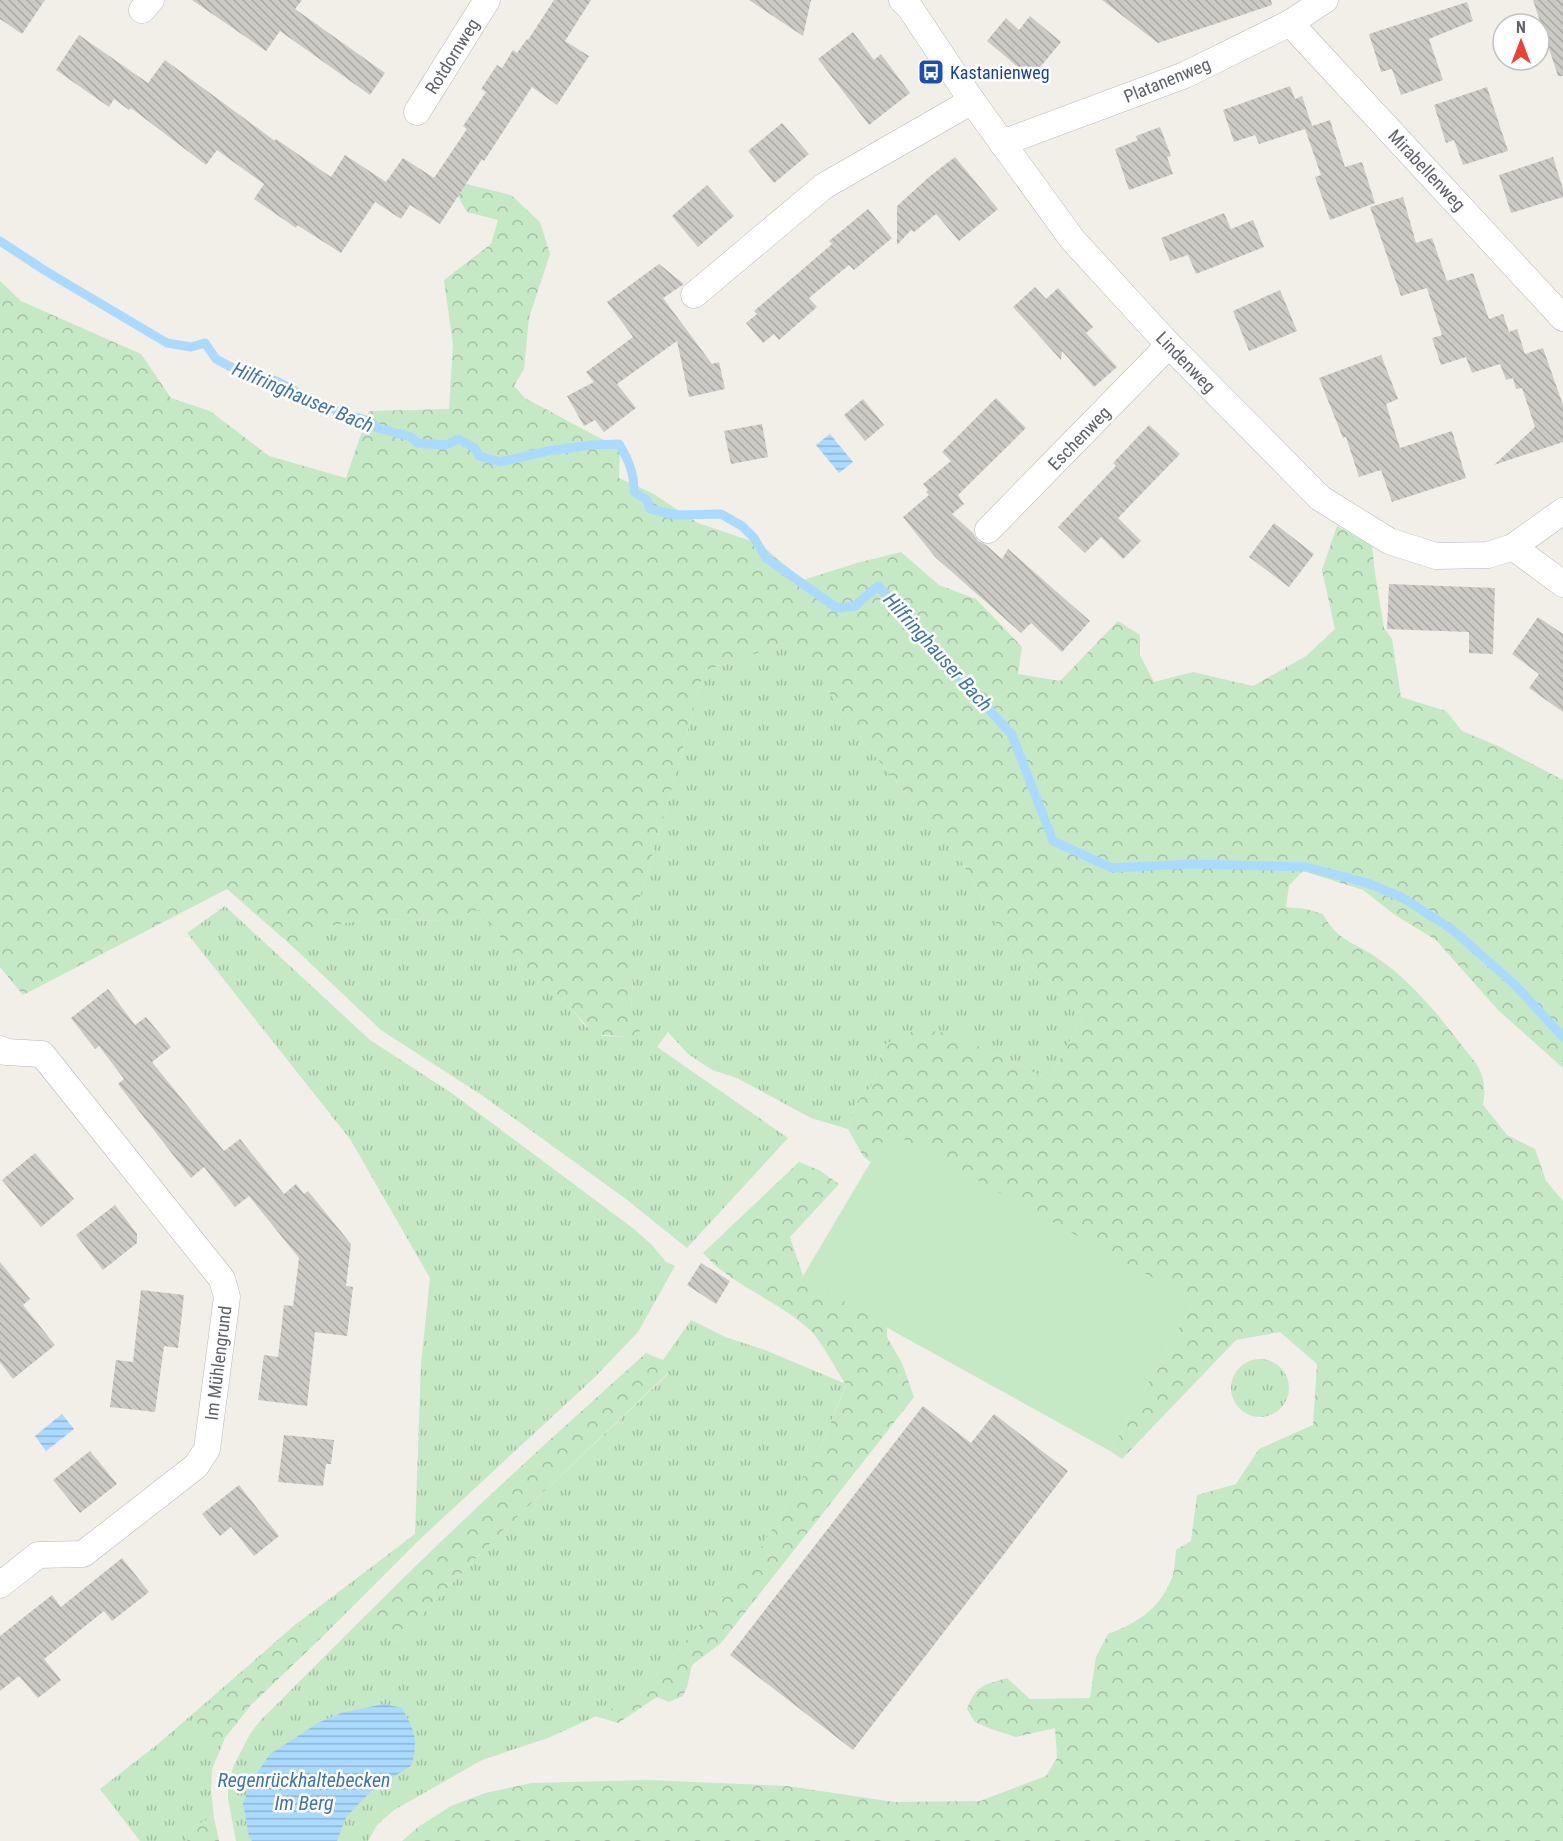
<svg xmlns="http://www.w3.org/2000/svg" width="1563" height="1841" font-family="'Roboto Condensed',sans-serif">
	<defs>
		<pattern id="grass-tufts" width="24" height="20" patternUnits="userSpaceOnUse" patternTransform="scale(1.5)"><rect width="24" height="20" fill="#c5e8c5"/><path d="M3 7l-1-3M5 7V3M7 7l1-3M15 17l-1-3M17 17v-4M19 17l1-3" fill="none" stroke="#a3c0a4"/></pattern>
		<pattern id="forest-crowns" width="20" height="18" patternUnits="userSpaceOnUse" patternTransform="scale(1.5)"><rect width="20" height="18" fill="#c5e8c5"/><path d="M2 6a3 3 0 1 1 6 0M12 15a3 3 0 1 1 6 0" fill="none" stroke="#a3c0a4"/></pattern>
		<pattern id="water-rules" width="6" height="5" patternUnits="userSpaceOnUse" patternTransform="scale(1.5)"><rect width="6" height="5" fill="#aadaff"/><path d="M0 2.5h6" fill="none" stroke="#8eb4d2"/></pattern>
		<pattern id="building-back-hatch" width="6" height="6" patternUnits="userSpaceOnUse" patternTransform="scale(1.5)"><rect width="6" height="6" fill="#cccac5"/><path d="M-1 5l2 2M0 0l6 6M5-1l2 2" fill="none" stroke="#a9a8a4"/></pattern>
	</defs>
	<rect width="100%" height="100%" fill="#f1efe8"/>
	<g fill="url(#grass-tufts)">
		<polygon points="793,641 862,740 960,859 1010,948 1083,1016 1049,1080 951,1033 883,1045 874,1083 856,1103 848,1129 811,1118 737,1078 712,1070 688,1054 668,1032 657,1047 788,1138 687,1248 626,1199 483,1096 381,1030 292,946 312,929 369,919 444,921 481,909 502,940 540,985 572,1010 585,1026 603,1036 628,1037 640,1025 634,1017 631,1009 633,979 633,920 672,788 704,671"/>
		<polygon points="225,906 370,1040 453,1094 634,1229 652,1245 666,1262 675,1266 638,1332 594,1378 419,1540 321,1638 295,1625 211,1741 225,1738 212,1769 211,1790 214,1818 195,1825 187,1836 188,1841 140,1841 100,1789 158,1744 295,1625 415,1534 421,1364 430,1278 350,1139 187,933"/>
		<polygon points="691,1320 725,1337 765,1350 846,1384 818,1454 751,1564 638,1697 548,1738 482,1760 394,1810 377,1825 368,1841 236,1841 228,1798 228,1785 234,1765 250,1734 260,1721 367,1614 386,1640 396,1642 500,1533 668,1374 663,1360"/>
		<circle cx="1260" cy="1388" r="29"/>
	</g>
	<g fill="url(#forest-crowns)">
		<path d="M445,170L466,184L511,195L540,222L550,254L529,318L524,369L514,386L525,398L620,449L619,478L652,493L698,523L760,544L803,580L857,563L901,552L939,585L976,599L1022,647L1018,674L1060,681L1118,621L1140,635V655L1154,682L1193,672L1253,686L1306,656L1335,629L1322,570L1337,526L1372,546L1375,573L1384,628L1392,639L1401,697L1446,711L1462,731L1498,746L1563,780V1068L1497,1009L1436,940L1395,915L1363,890L1303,871L1289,885L1286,907L1306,909L1323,914C1336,940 1354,942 1376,957C1411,981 1437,1013 1463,1047C1469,1055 1478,1064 1481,1073C1485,1084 1485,1094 1483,1105L1507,1135L1535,1149L1546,1181L1563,1201V1841H402L418,1827L451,1806L485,1793L532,1783L648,1780L787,1786L894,1802L980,1801L1046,1776L1057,1758L1055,1728L1016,1737L991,1729L975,1722L967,1709C976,1685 983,1685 1007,1678L1030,1699L1090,1698L1096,1657L1108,1634C1137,1623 1160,1609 1172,1578C1175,1569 1175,1559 1176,1550L1191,1541L1197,1495L1236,1484L1259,1449L1313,1425L1317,1364L1280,1332L1236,1340L1122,1459L1110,1451L1194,1301L889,1132L872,1163L863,1156L848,1129L856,1103L874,1083L883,1045L916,1030L951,1033L1049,1080L1083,1016L1010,948L960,859L862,740L793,641L704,671L672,788L633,920V979L631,1009L634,1017L640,1025L639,1035L628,1037L594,1034L572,1010L540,985L502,940L481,909L444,921L369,919L313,929L292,946L227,889L23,995L0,967V281L21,301L141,354L171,398L210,411L269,456L346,478L369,411L449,409L453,345L444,280L491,244L498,220L467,212L454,190Z"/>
		<path d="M799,1162L819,1170L839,1184L790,1237L803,1276L887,1327V1337L902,1363L914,1397L721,1643L692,1665L687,1687L683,1696L669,1702L657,1697L618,1723L595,1716L638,1697L751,1564L818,1454L846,1385C837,1371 820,1339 810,1330C778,1300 733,1287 703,1253Z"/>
		<path d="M646,1353L663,1360L668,1373L500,1533L396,1642L386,1640L367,1614C457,1524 551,1438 646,1353Z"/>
		<polygon points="295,1625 321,1638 250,1706 225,1738 211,1741 199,1734 197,1722 208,1704"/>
		<polygon points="214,1818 219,1841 188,1841 186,1836 195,1825"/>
	</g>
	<polygon fill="#c5e8c5" points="889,1131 1194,1301 1110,1451 893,1331 803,1276"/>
	<g fill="url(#water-rules)">
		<polygon points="830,434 853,462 839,473 816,445"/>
		<polygon points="62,1414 74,1429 46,1451 35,1436"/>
		<path d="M384,1704L402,1708C415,1732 418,1738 412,1765L370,1792L346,1817L337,1841H252L249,1836L243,1804L251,1782L270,1754L318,1723L341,1713Z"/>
	</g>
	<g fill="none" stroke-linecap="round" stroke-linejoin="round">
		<path stroke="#aadaff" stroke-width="9" d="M0,241L44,270L167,343L191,347L205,343L216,359L242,373L276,381L290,388L312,404L327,406L341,413L370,421L378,428L411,437L417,443L446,445L458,439L475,448L479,456L500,462L548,451L592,445L619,444C629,461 634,472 634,492L647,500L650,509L676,515L721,514L742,526L754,538L766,558L837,608L855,606L878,586L1012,735L1053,841L1112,868L1191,864L1306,867L1367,883L1403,898L1453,930L1514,984L1563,1037"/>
	</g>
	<g fill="url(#building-back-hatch)">
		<polygon points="0,0 45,0 22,34 0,19"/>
		<polygon points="192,0 302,0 295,9 385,73 370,95 280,31 266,51"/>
		<polygon points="554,0 591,0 565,41 589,56 557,105 532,87 484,161 482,159 440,224 410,205 401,219 375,202 341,253 297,225 296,228 254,199 264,184 217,150 206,165 131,108 129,110 114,99 109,107 56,70 79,35 148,83 165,60 275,141 276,139 331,177 345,155 386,182 403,158 434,178 467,129 463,126 486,92 481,89 497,65 502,68 513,50 517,53 527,39 528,40"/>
		<polygon points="749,0 811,0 803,36"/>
		<polygon points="1102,0 1271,0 1272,5 1158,43"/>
		<polygon points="1533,0 1563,0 1563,76 1558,76"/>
		<polygon points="1467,2 1473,21 1429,39 1443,80 1401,95 1392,69 1381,72 1369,34"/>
		<polygon points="1030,16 1061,42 1031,78 987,41 1006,18 1019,30"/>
		<polygon points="853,32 874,60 881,54 910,93 869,125 818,59"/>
		<polygon points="1290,86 1295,99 1302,96 1312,126 1330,120 1345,167 1362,162 1375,203 1330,220 1315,177 1321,175 1305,129 1259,144 1255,135 1234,142 1223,110"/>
		<polygon points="1487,87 1508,151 1463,165 1454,140 1446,143 1434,105"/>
		<polygon points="782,123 809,154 774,183 748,151"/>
		<polygon points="1160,127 1171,156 1167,157 1173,174 1129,190 1115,149 1138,140 1136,136"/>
		<polygon points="955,157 998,209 959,241 936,214 914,232 911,230 897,245 897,206 929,177"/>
		<polygon points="1553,157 1563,189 1563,197 1511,213 1499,175"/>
		<polygon points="707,185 734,216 698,247 672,216"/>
		<polygon points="1403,197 1416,243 1432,238 1447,281 1473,273 1489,319 1503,314 1509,332 1517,329 1525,354 1543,348 1563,405 1563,442 1494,465 1535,427 1522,388 1516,389 1513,378 1506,380 1500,364 1472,373 1466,357 1441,365 1432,338 1442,335 1427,288 1401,296 1370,207"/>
		<polygon points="868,209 892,238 854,270 849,265 809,298 817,307 779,340 774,334 763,343 746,323 757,314 754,311 832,244 829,241"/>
		<polygon points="1224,213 1231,229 1253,220 1264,247 1196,274 1188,255 1170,261 1161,238"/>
		<polygon points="659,264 684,284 663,298 712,364 719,362 725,389 689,397 677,341 617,384 636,408 604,432 595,420 584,426 567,396 594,382 586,372 633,337 607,302"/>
		<polygon points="1035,287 1046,299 1058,288 1093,327 1086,333 1117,367 1094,387 1062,351 1061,360 1013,307"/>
		<polygon points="1280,290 1297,331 1249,351 1233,311"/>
		<polygon points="1381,355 1398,399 1386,404 1400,448 1452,431 1466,478 1392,502 1381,470 1359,477 1346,437 1343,438 1319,378"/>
		<polygon points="996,398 1026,428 958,495 964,504 952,514 973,533 978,541 986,545 1002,559 1008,549 1090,621 1062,652 1031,623 1021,633 935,557 903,517 929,495 926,492 928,490 923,484 951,461 942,452"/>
		<polygon points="863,399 884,425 865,441 844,415"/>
		<polygon points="762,424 768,457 731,464 724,431"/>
		<polygon points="1149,425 1180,454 1118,518 1141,541 1123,559 1101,537 1085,553 1058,527 1116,466 1113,463"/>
		<polygon points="1274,523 1314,554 1289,587 1249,557"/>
		<polygon points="1389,584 1495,588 1493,654 1469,653 1469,632 1387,629"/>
		<polygon points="1538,617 1563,634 1563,712 1529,688 1539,674 1512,654"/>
		<polygon points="108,989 135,1025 146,1017 171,1047 152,1062 224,1151 240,1139 284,1194 296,1184 304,1194 308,1191 351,1244 346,1286 353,1287 347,1336 315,1332 307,1406 258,1400 264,1355 278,1357 284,1305 293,1306 299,1258 249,1196 235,1207 204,1167 191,1178 118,1084 124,1079 99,1046 95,1049 71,1018"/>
		<polygon points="35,1153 74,1199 41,1227 2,1180"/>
		<polygon points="115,1205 137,1234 137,1243 103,1270 76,1235"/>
		<polygon points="0,1262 30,1299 23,1305 55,1345 13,1379 0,1362"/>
		<polygon points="701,1263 730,1281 716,1304 687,1285"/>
		<polygon points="141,1290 184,1295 178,1348 164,1346 155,1412 110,1407 116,1360 133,1362"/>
		<polygon points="923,1406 971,1443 994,1414 1068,1471 853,1750 730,1655"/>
		<polygon points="284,1435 334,1440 331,1464 326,1464 323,1486 278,1482"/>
		<polygon points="90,1451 117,1484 80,1513 53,1480"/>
		<polygon points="239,1485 279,1536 254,1556 231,1527 220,1536 202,1514"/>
		<polygon points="122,1558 149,1592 112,1621 104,1611 44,1659 61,1680 38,1698 19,1676 0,1691 0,1636 52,1595 61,1607"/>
	</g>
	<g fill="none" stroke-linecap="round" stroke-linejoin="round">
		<g stroke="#b5b8bc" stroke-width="27">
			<g id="minor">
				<polyline points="902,0 910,8 972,101 1072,239 1169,345 1320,498 1389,541 1436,556 1488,555 1513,547 1563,511"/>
				<polyline points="142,10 151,0"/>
				<polyline points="1290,23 1563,318"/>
				<polyline points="417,112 487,0"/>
				<polyline points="1002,143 1185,75 1290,23 1325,0"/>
				<polyline points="694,295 824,186 972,101"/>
				<polyline points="988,530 1169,345"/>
				<polyline points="1513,547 1563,584"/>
				<polyline points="0,1049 6,1052 42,1054 222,1279 227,1297 207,1449 196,1466 83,1554 38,1555 0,1585"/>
			</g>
		</g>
		<use href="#minor" stroke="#fff" stroke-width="26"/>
	</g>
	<defs>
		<g id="bus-square" transform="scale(1.35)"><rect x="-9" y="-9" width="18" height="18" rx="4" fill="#1a4fb4" stroke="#fff"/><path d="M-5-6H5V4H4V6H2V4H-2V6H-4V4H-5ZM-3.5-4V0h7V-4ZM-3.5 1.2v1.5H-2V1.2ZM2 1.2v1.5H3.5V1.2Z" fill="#fff"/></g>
	</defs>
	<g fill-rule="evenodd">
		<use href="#bus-square" x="931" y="72"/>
	</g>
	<g text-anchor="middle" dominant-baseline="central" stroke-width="5" stroke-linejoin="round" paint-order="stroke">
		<g font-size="18" fill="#5f6368" stroke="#fff">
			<text transform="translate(452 56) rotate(-58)">Rotdornweg</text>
			<text transform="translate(1167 80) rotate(-22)">Platanenweg</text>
			<text transform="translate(1427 170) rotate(47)">Mirabellenweg</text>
			<text transform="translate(1186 362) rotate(46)">Lindenweg</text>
			<text transform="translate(1079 438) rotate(-46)">Eschenweg</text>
			<text transform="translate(218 1363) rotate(-83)">Im Mühlengrund</text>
		</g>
		<g font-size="18" fill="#164399" stroke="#fff" text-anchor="start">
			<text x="950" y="72">Kastanienweg</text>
		</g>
		<g font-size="20" font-style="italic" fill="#4174aa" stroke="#fff">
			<text transform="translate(303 397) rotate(23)">Hilfringhauser Bach</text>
			<text transform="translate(938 652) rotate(48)">Hilfringhauser Bach</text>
			<text x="304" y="1780">Regenrückhaltebecken<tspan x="304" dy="23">Im Berg</tspan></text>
		</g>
	</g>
	<g transform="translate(1521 42)"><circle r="28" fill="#ffffff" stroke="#bfc1c3" stroke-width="1.5"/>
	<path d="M0-4.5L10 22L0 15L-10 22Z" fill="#ea4335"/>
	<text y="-9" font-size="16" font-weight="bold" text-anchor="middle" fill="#5f6368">N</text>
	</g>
</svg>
